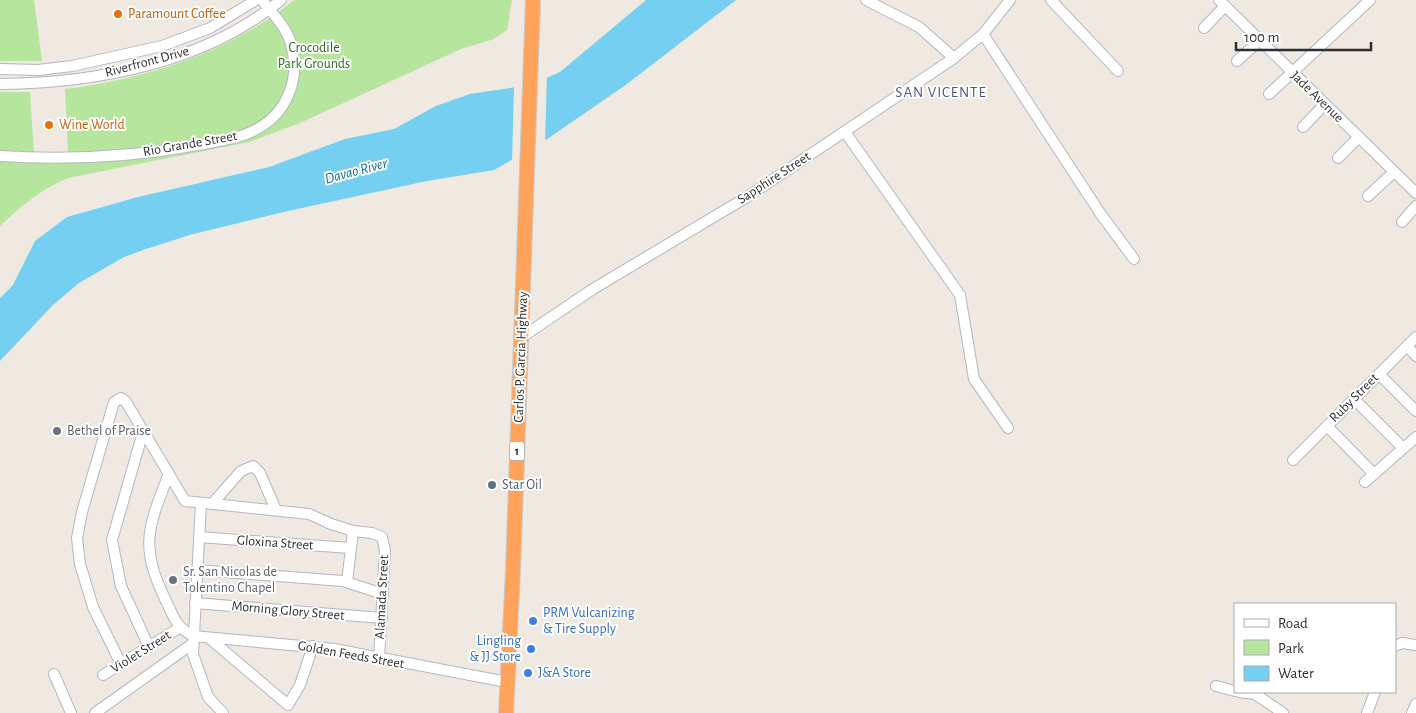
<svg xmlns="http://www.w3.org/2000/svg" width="1416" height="713" font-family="'Alegreya Sans',sans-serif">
	<rect width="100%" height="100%" fill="#efe9e1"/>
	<g fill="#b6e59e">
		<polygon points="0,0 34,0 42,61 0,61"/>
		<path d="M294,0H512L507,30L494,39L461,49L300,123L249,142L68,178C41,189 21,206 0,226V92H30L34,153L68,152L65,89C146,79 230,52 294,0Z"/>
	</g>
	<polygon fill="#75cff0" points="646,0 736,0 627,84 540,144 494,170 427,181 288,211 193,234 146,249 124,257 79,283 53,305 0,361 0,298 13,285 35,241 67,217 138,197 269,167 345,139 394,129 436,106 470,94 530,85 560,72"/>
	<polygon fill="#efe9e1" points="547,76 545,143 512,163 514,86 529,83"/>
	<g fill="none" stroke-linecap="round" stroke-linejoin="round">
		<g stroke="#b4b7c1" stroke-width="12">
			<g id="minor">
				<polyline points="866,0 919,27 954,58"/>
				<polyline points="1051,0 1118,71"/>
				<polyline points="1219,0 1416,193"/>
				<polyline points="1204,28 1225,6"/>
				<polyline points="983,34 1100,213 1134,259"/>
				<polyline points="1237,61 1260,40"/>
				<polyline points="0,69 38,70 72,66 162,46 210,28 256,0"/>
				<path d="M0,84C97,83 204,63 281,0"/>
				<polyline points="1269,94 1370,0"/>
				<polyline points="1303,127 1325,104"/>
				<polyline points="845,132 960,295 974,379 1008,428"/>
				<path d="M0,156C66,160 133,157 198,145C217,141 239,139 257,129C287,113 301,78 291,44C287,28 272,13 262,0"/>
				<polyline points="1338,158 1359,137"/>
				<polyline points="1368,196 1394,172"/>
				<polyline points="1402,222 1416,206"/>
				<polyline points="522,337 593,289 747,197 954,58 983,34 1010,0"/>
				<polyline points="1407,346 1416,356"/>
				<polyline points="1379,374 1416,411"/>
				<polyline points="1354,399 1403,448"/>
				<polyline points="1327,426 1374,474"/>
				<polyline points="143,432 112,540 121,586 149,647"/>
				<polyline points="1293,460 1416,337"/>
				<path d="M168,476C147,530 140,547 166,601C175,619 175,626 193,636L334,649L507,682"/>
				<polyline points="1365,482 1416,437"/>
				<polyline points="201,503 193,654 208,697 223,713"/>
				<polyline points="212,504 241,471 253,466 260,473 276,510"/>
				<polyline points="199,537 350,548"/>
				<polyline points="197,570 343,581 383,594"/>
				<polyline points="347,582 353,531"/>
				<polyline points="195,603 382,618"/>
				<polyline points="209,638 288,705 300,685 313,646"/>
				<polyline points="1395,646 1402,643 1416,645"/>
				<polyline points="121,664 93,607 80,564 77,538 82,512 114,402 121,398 126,402 185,501 309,514 331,524 353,531 372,533 382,537 385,550 379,658"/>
				<polyline points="54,674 71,713"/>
				<polyline points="103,675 179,628"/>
				<polyline points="1216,686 1235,691"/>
				<polyline points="1239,692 1255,694 1283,713"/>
				<polyline points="95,713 192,644"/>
				<polyline points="1367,713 1375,692"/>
				<polyline points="1412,713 1416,704"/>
			</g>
		</g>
		<g stroke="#c9c9c9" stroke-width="16">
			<polyline id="highway" points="506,713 513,570 533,0"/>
		</g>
		<use href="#minor" stroke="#fff" stroke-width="10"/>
		<use href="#highway" stroke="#ffa35c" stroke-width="14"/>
	</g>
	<g fill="#e8710a" stroke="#fff" stroke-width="2">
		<circle cx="118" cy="14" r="5"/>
		<circle cx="49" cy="125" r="5"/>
	</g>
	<g fill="#6b7280" stroke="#fff" stroke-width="2">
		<circle cx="57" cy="431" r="5"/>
		<circle cx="173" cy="580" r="5"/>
	</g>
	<circle fill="#5c6f8a" stroke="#fff" stroke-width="2" cx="492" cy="485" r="5"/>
	<g fill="#3f7fe0" stroke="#fff" stroke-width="2">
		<circle cx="533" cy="621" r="5"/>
		<circle cx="531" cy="649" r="5"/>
		<circle cx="528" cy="673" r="5"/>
	</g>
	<g text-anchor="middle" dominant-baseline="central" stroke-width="4" stroke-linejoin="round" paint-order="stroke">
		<rect fill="#fff" stroke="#6d6d6d" stroke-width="1" x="509.5" y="441.5" width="15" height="19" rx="4"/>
		<g font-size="12" font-weight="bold" fill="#2e2e2e">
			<text x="517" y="451">1</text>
		</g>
		<g font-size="14" fill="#c56008" stroke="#fff" text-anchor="start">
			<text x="128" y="14">Paramount Coffee</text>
			<text x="59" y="125">Wine World</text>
		</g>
		<g font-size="14" fill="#2c6e1b" stroke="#fff">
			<text x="314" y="48">Crocodile<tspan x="314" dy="16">Park Grounds</tspan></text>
		</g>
		<g font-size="14" fill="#2e2e2e" stroke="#fff">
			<text transform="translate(147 62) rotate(-15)">Riverfront Drive</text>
			<text transform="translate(1317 97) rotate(44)">Jade Avenue</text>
			<text transform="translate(190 144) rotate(-10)">Rio Grande Street</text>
			<text transform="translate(774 178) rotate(-33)">Sapphire Street</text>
			<text transform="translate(521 357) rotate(-88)">Carlos P. Garcia Highway</text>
			<text transform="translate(1354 398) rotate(-45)">Ruby Street</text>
			<text transform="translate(275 543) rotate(4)">Gloxina Street</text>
			<text transform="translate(382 597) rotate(-87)">Alamada Street</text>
			<text transform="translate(288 611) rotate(5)">Morning Glory Street</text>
			<text transform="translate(141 652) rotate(-32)">Violet Street</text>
			<text transform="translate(351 655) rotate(10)">Golden Feeds Street</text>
		</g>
		<g font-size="14" fill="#5b616d" stroke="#fff" text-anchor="start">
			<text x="67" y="431">Bethel of Praise</text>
			<text x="183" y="572">Sr. San Nicolas de<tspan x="183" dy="16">Tolentino Chapel</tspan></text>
		</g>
		<g font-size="14" fill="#4e5e75" stroke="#fff" text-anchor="start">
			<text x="502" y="485">Star Oil</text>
		</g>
		<g font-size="14" fill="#366cbe" stroke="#fff" text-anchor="start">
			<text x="543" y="613">PRM Vulcanizing<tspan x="543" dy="16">&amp; Tire Supply</tspan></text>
			<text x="521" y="641" text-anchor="end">Lingling<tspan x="521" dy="16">&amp; JJ Store</tspan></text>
			<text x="538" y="673">J&amp;A Store</text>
		</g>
		<g font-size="15" letter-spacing="1" fill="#4d5680" stroke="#fff">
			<text x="941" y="92">SAN VICENTE</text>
		</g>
		<g font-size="15" font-style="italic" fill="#0d6fa3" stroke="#fff">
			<text transform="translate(356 171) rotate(-15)">Davao River</text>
		</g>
	</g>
	<rect x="1234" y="603" width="162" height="90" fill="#ffffff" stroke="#ababab"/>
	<rect x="1244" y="619" width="25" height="8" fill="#ffffff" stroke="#ababab"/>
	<text x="1278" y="628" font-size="15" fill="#2e2e2e">Road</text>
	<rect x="1244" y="640" width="25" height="15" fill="#b6e59e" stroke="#ababab"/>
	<text x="1278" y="653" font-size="15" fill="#2e2e2e">Park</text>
	<rect x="1244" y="666" width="25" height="15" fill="#75cff0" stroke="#ababab"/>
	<text x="1278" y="678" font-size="15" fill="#2e2e2e">Water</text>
	<path d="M1236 42v8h135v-8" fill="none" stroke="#2e2e2e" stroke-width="2.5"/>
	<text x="1244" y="42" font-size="15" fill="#2e2e2e" stroke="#ffffff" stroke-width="4" paint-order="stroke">100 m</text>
</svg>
